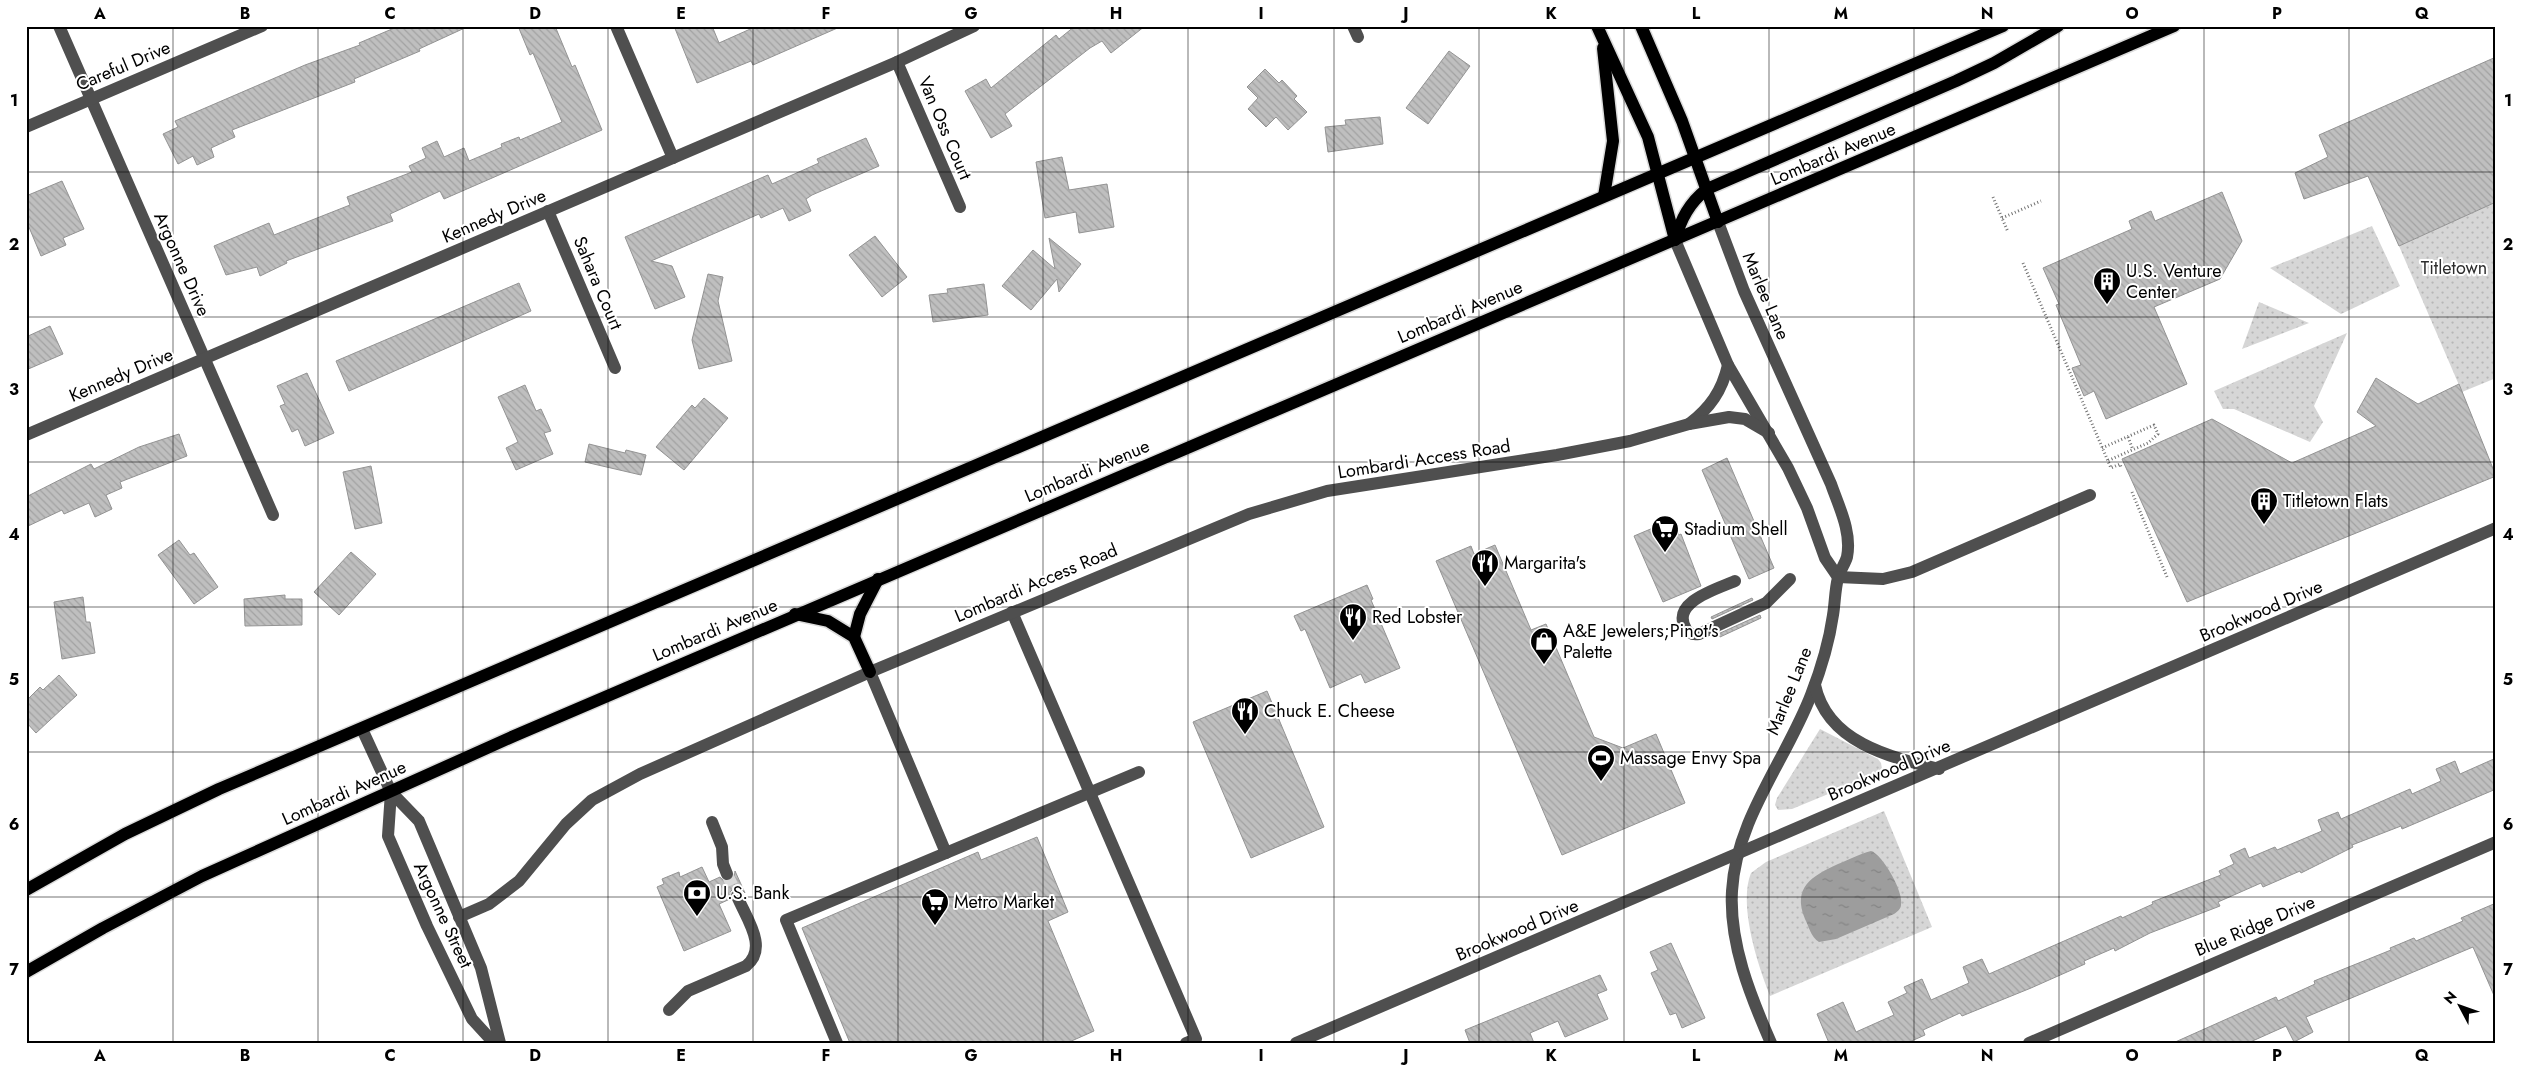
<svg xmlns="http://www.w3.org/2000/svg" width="2522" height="1069" font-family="Jost,sans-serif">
	<defs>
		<pattern id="green-dots" width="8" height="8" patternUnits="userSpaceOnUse" patternTransform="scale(1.25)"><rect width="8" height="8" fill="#d6d6d6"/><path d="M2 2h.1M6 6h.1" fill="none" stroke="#b6b6b6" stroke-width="1.8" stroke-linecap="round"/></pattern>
		<pattern id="water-ripples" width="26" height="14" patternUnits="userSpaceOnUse" patternTransform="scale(1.25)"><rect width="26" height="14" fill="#9d9d9d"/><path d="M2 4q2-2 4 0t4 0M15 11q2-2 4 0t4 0" fill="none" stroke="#858585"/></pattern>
		<pattern id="building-back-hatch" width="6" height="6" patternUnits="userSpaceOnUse" patternTransform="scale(1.25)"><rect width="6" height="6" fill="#bfbfbf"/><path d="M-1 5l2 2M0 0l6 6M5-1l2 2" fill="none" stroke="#a2a2a2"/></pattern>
	</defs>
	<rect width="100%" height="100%" fill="#fff"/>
	<g fill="url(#green-dots)">
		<polygon points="2496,202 2496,378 2462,392 2399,246"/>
		<polygon points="2372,226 2400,286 2341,314 2270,268"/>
		<polygon points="2259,302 2309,323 2242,349"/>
		<polygon points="2347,333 2314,406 2323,422 2310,442 2234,409 2223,409 2214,391"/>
		<polygon points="1820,729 1878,759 1881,763 1882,769 1879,773 1792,809 1778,810 1775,805 1777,798"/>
		<path d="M1884,811L1932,927L1770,996C1758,966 1738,905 1751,873L1766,862Z"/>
	</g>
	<path fill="url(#water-ripples)" d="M1871,851C1883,855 1904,892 1901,905C1901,909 1897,912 1894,914L1836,939L1819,942C1811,937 1809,927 1805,919C1792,887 1812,876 1838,864C1848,860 1859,854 1871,851Z"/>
	<g fill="url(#building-back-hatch)" stroke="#939393">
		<polygon points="399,26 469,26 419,49 420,51 354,79 355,82 232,130 235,137 211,148 214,157 197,165 193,156 178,164 163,134 178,127 175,121 305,65 360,45 359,43"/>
		<polygon points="518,26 555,26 572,67 575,65 602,130 444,199 440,191 390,214 393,221 286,261 287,263 260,276 257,267 226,275 214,246 269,223 274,235 350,205 347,197 412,172 409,166 426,158 422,148 437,141 444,157 464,148 469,161 502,147 501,144 519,137 520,140 562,122 533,53 530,55"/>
		<polygon points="674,26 712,26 719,43 757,26 842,26 753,65 751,61 697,83"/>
		<polygon points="1075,26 1145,26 1111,53 1102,41 1090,48 1005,114 1012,126 991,138 965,91 986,79 991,88 1056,35 1059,39"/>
		<polygon points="1449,51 1470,66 1428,124 1406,108"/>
		<polygon points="2496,57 2496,202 2399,246 2368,176 2304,199 2295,173 2328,157 2319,135"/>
		<polygon points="1265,69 1279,83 1282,80 1297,96 1294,99 1307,112 1288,130 1276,117 1266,127 1248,109 1258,98 1247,87"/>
		<polygon points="1380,117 1383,144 1328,152 1325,127 1346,125 1345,120"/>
		<polygon points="866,138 879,166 812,195 806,199 811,211 789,221 783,208 761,218 759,214 651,261 672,266 685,297 655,309 625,237 768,175 772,184 819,163 817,159"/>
		<polygon points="1062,157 1069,190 1107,184 1114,227 1079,233 1076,212 1045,218 1036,162"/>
		<polygon points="62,181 84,229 63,238 66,245 41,256 26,220 26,196"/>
		<polygon points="2222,192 2242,241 2220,279 2154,307 2187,384 2106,419 2094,391 2084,396 2072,368 2081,365 2056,305 2059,304 2043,268 2132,229 2129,221 2151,211 2155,221"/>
		<polygon points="875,236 907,277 882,297 849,255"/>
		<polygon points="1049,238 1081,264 1059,292 1057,279 1031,310 1002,286 1033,250 1055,269"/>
		<polygon points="708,274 723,277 718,301 732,361 699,369 692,340"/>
		<polygon points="519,283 531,311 349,391 336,361"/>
		<polygon points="984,284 988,315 933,322 929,295 948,293 947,289"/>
		<polygon points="50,326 63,354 26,370 26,337"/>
		<polygon points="307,373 334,433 305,446 298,429 292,432 280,406 285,404 277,386"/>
		<polygon points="2376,378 2418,404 2459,384 2496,476 2187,602 2122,459 2212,419 2292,463 2376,426 2357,412"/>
		<polygon points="525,385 536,411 541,409 551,431 544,433 553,454 516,470 506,448 518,442 498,397"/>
		<polygon points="704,398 728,418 684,470 656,447 692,405 695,408"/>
		<polygon points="179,434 187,456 120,482 122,488 106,495 112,509 95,517 89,503 64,514 62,510 26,527 26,497 91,464 94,469 139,447"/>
		<polygon points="589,444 625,453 626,450 646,455 641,475 585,462"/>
		<polygon points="1727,458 1774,568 1749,579 1702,470"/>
		<polygon points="371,466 382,523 355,529 343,472"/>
		<polygon points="1672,520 1679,535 1681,534 1701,586 1663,602 1634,536"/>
		<polygon points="179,540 190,555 194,553 218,587 194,604 158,555"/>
		<polygon points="1495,545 1531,630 1546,624 1594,737 1623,748 1656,734 1685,803 1562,855 1436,561 1471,546 1474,554"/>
		<polygon points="351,552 376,574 339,615 314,592"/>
		<polygon points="1367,585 1373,599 1371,600 1400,668 1365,683 1361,674 1330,688 1305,629 1301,631 1294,616"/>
		<polygon points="285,595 285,599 302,599 302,625 245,626 244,599"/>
		<polygon points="83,597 86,622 90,622 95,653 62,659 54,602"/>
		<polygon points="1752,598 1753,600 1712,619 1711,617"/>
		<polygon points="1760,615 1761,618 1720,637 1718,634"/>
		<polygon points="59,675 77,695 36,733 26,722 26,701 40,687 43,690"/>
		<polygon points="1267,691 1324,827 1251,858 1193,722"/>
		<polygon points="2496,758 2496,789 2402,829 2401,826 2352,845 2353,847 2301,873 2300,871 2263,887 2261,883 2218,902 2220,906 2150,933 2115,951 2114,948 2084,961 2085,964 2031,988 1962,1016 1960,1013 1923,1030 1925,1035 1907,1043 1829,1043 1817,1014 1843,1002 1856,1032 1894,1015 1888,1002 1907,993 1904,987 1922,979 1931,1000 1969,983 1963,967 1982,959 1989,974 2121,916 2122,918 2153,904 2152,902 2221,875 2219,871 2234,864 2230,855 2245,848 2249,858 2275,847 2277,850 2322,831 2318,820 2338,812 2341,819 2410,789 2412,794 2441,781 2436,769 2455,761 2460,774"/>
		<polygon points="1037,837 1068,912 1048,921 1094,1031 1067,1043 850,1043 802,928 978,852 981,860"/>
		<polygon points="702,867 709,882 720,877 725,882 730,881 734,879 735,871 745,893 741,889 734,888 730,892 730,899 719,904 731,931 684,951 657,887 664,884 662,879 679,872 680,877"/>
		<polygon points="2496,903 2496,1000 2473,947 2306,1017 2313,1032 2294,1042 2286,1026 2248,1043 2173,1043 2276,997 2278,1001 2315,984 2314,981 2391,950 2390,948 2414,938 2416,941 2463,921 2461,918"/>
		<polygon points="1671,943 1705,1018 1682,1028 1676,1013 1670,1015 1651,973 1658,970 1650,952"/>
		<polygon points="1600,975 1607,990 1597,994 1608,1019 1565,1037 1558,1021 1530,1033 1534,1043 1470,1043 1465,1030"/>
	</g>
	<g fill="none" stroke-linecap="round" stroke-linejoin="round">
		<polyline stroke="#d9d9d9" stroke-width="12" stroke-dasharray="12 6" stroke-linecap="butt" points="727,874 737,896"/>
		<g stroke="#dbdbdb" stroke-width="15">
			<g id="major">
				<polyline points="1597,26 1648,137 1675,240"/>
				<polyline points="1641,26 1682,121 1718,222"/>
				<polyline points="1603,48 1613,141 1604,196"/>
				<path d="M1675,240C1681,219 1689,203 1707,189L1956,81L1994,63L2058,26"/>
				<polyline points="795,614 828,621 854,637 870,672"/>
				<polyline points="854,637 860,614 878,579"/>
				<polyline points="26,890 125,834 219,789 2003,26"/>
				<polyline points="26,972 103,928 202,876 514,736 2174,26"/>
			</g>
		</g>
		<g stroke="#717171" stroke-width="3" stroke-dasharray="1 2.5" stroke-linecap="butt">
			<polyline points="1993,197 2008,232"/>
			<polyline points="2002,218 2041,201"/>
			<polyline points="2023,263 2111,468 2120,464 2121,467"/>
			<polyline points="2128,437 2133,450"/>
			<polyline points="2102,448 2154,425 2158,434 2148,443 2107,461"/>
			<polyline points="2132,492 2167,577"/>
		</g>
		<g stroke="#4f4f4f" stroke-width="12">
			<polyline points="59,26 273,515"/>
			<polyline points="616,26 673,158"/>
			<polyline points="1353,26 1358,37"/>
			<polyline points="897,62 960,207"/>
			<polyline points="26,127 262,26"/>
			<polyline points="548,211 615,368"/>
			<path d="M1718,222L1744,291L1831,484C1839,507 1852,532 1847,557C1845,564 1840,570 1838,578C1835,589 1835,603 1833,615C1829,643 1821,669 1811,695C1786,760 1736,819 1732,891C1729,943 1750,995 1771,1043"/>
			<polyline points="1675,240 1728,365 1788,468 1807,508 1825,558 1838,577"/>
			<path d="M1689,424C1710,408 1722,391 1728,365"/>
			<polyline points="26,435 897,62 974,26"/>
			<polyline points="1838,577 1883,579 1912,572 2090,495"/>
			<path d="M1735,581C1717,589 1670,602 1686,629C1689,634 1693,635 1699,634L1766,603L1790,579"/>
			<polyline points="1012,612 1196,1039 1186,1043"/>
			<polyline points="870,672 946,853"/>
			<path d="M1815,685C1827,742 1889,757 1939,769"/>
			<polyline points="362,729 391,792 419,821 481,968 500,1043"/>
			<polyline points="391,792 388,836 427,926 472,1019 494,1043"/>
			<polyline points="712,822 722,847 723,864 727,874"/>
			<polyline points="459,917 489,904 519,881 566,824 592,800 640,774 870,672 1249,514 1327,491 1557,455 1630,441 1689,424 1729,417 1745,419 1769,433"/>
			<path d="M669,1010L688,991L746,966C769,948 746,918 737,896"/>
			<polyline points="837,1043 786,920 1139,772"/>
			<polyline points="1296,1043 2496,528"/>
			<polyline points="2029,1043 2496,842"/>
		</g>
		<use href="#major" stroke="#000" stroke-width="12"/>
	</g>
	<path fill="none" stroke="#000" stroke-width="1" stroke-opacity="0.55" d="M173,26V1043M318,26V1043M463,26V1043M608,26V1043M753,26V1043M898,26V1043M1043,26V1043M1188,26V1043M1334,26V1043M1479,26V1043M1624,26V1043M1769,26V1043M1914,26V1043M2059,26V1043M2204,26V1043M2349,26V1043M26,172H2496M26,317H2496M26,462H2496M26,607H2496M26,752H2496M26,897H2496"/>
	<defs>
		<g id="building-pin" transform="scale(1.4375)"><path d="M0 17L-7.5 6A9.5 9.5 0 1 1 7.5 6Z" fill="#000" stroke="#fff"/><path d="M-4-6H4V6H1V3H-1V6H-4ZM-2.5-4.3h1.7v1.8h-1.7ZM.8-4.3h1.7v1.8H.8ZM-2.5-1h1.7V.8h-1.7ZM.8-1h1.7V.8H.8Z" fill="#fff"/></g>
		<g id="supermarket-pin" transform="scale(1.4375)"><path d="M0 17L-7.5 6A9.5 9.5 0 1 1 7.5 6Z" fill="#000" stroke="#fff"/><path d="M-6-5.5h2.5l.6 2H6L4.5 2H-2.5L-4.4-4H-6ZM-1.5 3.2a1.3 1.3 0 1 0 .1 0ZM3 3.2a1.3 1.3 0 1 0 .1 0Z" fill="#fff"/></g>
		<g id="restaurant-pin" transform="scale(1.4375)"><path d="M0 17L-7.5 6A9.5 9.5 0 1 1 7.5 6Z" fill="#000" stroke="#fff"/><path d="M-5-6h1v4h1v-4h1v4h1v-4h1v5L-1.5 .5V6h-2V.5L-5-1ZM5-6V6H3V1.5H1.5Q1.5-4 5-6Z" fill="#fff"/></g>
		<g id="shop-pin" transform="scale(1.4375)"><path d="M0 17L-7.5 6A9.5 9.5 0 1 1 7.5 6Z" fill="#000" stroke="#fff"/><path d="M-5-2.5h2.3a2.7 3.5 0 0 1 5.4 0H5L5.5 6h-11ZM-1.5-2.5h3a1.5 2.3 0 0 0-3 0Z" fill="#fff"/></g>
		<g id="stadium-pin" transform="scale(1.4375)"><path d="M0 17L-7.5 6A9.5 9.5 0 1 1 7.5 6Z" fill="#000" stroke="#fff"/><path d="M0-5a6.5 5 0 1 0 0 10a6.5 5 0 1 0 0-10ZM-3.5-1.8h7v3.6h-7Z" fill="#fff"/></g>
		<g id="bank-pin" transform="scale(1.4375)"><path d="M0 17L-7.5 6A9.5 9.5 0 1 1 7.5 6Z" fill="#000" stroke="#fff"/><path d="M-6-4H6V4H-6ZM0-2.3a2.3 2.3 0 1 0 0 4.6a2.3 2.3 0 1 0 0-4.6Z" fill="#fff"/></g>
	</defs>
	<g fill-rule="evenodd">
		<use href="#building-pin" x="2107" y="281"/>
		<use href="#building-pin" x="2264" y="501"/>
		<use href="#supermarket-pin" x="1665" y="529"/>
		<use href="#restaurant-pin" x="1485" y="563"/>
		<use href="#restaurant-pin" x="1353" y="617"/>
		<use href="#shop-pin" x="1544" y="641"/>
		<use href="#restaurant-pin" x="1245" y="711"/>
		<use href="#stadium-pin" x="1601" y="758"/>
		<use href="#bank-pin" x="697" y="893"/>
		<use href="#supermarket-pin" x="935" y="902"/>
	</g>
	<g text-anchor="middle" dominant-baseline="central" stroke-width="4" stroke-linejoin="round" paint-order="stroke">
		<g font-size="18" fill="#000" stroke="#fff">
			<text transform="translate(123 66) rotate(-23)">Careful Drive</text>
			<text transform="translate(945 128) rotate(67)">Van Oss Court</text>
			<text transform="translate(1833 154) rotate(-23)">Lombardi Avenue</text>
			<text transform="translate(494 216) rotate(-23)">Kennedy Drive</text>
			<text transform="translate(182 264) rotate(66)">Argonne Drive</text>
			<text transform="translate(598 283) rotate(67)">Sahara Court</text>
			<text transform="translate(1766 296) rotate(67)">Marlee Lane</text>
			<text transform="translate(1460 312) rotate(-23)">Lombardi Avenue</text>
			<text transform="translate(121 375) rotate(-23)">Kennedy Drive</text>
			<text transform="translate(1424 459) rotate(-9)">Lombardi Access Road</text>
			<text transform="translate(1087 471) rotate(-23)">Lombardi Avenue</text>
			<text transform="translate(1036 583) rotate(-23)">Lombardi Access Road</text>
			<text transform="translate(2261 611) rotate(-23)">Brookwood Drive</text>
			<text transform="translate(715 630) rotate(-23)">Lombardi Avenue</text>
			<text transform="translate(1789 691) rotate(-68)">Marlee Lane</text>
			<text transform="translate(1889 770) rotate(-23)">Brookwood Drive</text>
			<text transform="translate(344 793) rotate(-24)">Lombardi Avenue</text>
			<text transform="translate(443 915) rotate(65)">Argonne Street</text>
			<text transform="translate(2255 926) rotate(-23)">Blue Ridge Drive</text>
			<text transform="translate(1517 930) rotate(-23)">Brookwood Drive</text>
		</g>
		<g font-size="18" fill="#2d2d2d" stroke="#fff">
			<text x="2454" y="268">Titletown</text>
		</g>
		<g font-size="18" fill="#000" stroke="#fff" text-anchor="start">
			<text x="2126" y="271">U.S. Venture<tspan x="2126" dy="21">Center</tspan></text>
			<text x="2283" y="501">Titletown Flats</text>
			<text x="1684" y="529">Stadium Shell</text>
			<text x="1504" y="563">Margarita's</text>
			<text x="1372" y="617">Red Lobster</text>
			<text x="1563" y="631">A&amp;E Jewelers;Pinot's<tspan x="1563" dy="21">Palette</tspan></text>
			<text x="1264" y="711">Chuck E. Cheese</text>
			<text x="1620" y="758">Massage Envy Spa</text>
			<text x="716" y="893">U.S. Bank</text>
			<text x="954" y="902">Metro Market</text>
		</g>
	</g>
	<rect width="2522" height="1069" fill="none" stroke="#ffffff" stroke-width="55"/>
	<g transform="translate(2460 1006) rotate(311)" stroke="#ffffff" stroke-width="4" paint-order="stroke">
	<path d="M0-4L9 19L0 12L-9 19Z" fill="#000000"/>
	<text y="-8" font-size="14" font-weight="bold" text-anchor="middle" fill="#000000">N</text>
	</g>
	<rect x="28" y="28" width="2466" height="1014" fill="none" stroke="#000" stroke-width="2"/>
	<g font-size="16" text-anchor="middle" font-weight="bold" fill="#000">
		<text x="100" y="19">A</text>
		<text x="245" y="19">B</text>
		<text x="390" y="19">C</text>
		<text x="535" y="19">D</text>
		<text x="681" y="19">E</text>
		<text x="826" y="19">F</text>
		<text x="971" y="19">G</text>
		<text x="1116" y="19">H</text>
		<text x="1261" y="19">I</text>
		<text x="1406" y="19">J</text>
		<text x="1551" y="19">K</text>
		<text x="1696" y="19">L</text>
		<text x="1841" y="19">M</text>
		<text x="1987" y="19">N</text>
		<text x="2132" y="19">O</text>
		<text x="2277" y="19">P</text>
		<text x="2422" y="19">Q</text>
		<text x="14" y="106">1</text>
		<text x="2508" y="106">1</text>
		<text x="14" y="250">2</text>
		<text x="2508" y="250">2</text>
		<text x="14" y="395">3</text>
		<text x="2508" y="395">3</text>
		<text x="14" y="540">4</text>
		<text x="2508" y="540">4</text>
		<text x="14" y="685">5</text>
		<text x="2508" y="685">5</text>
		<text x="14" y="830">6</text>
		<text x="2508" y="830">6</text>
		<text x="14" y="975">7</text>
		<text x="2508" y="975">7</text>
		<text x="100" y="1061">A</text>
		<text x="245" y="1061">B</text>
		<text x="390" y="1061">C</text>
		<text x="535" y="1061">D</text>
		<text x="681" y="1061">E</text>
		<text x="826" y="1061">F</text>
		<text x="971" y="1061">G</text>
		<text x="1116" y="1061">H</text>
		<text x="1261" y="1061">I</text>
		<text x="1406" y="1061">J</text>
		<text x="1551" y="1061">K</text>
		<text x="1696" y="1061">L</text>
		<text x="1841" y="1061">M</text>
		<text x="1987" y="1061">N</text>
		<text x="2132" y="1061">O</text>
		<text x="2277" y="1061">P</text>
		<text x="2422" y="1061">Q</text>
	</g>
</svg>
